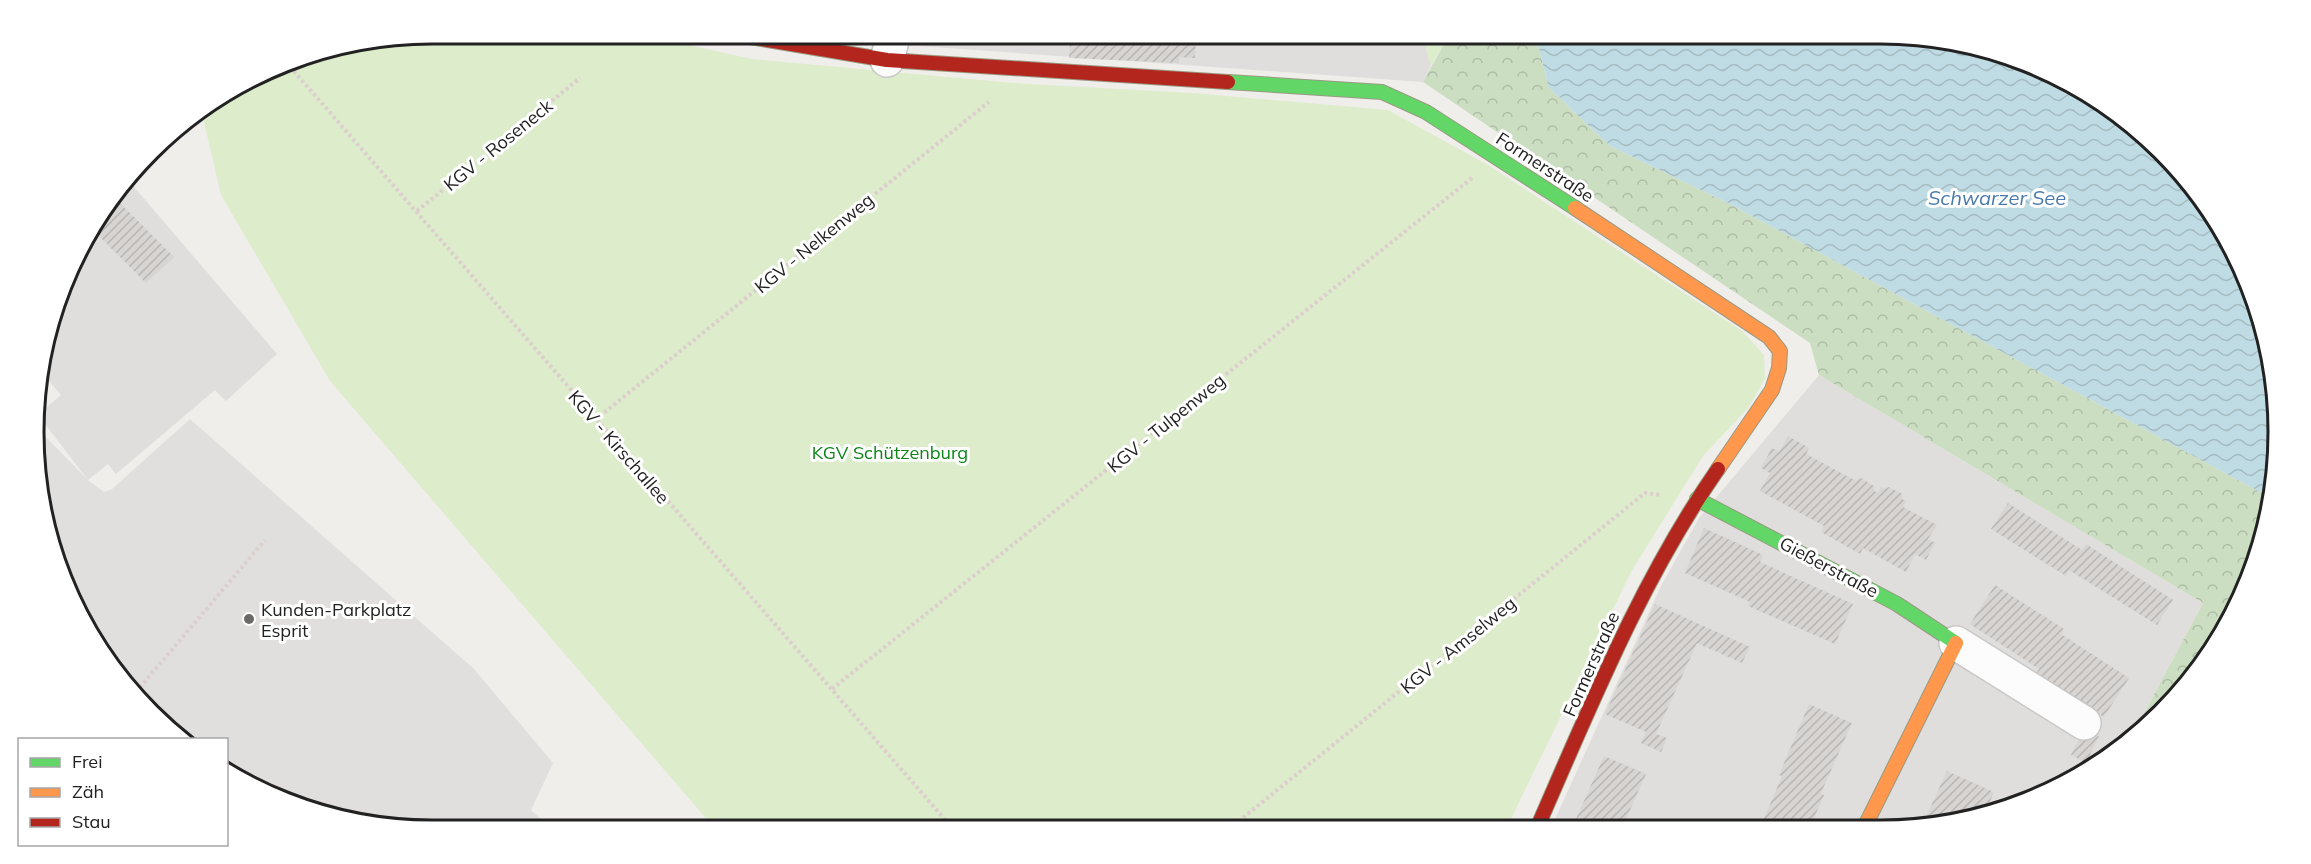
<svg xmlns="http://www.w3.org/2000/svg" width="2311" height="864" font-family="Mulish,sans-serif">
	<defs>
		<pattern id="forest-crowns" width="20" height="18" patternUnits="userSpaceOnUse" patternTransform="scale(1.5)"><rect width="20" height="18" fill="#cbdec1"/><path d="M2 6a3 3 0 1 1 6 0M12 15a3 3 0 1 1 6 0" fill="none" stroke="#aebea6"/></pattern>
		<pattern id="water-waves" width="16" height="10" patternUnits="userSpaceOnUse" patternTransform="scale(1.5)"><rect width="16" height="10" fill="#bfdbe3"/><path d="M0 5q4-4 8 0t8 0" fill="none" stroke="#a4bcc2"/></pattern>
		<pattern id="building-hatch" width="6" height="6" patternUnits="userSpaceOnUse" patternTransform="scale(1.5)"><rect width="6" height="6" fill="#d7d4d2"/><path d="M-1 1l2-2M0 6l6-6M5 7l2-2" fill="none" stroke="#b8b6b4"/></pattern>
	</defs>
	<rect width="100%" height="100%" fill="#f0eeeb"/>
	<g fill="#dfdedc">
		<polygon points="802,33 869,33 859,45"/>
		<polygon points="908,33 1422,33 1431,66 1423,82 905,45"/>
		<polygon points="129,181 277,354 226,401 215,390 116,474 108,464 88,480 38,415 61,395 39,369 54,304 86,233"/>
		<polygon points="1819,375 2203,603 2141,719 2149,724 2142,732 2055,790 1931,828 1551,828 1661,586 1699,518"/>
	</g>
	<g fill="#ddeccb">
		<polygon points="432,33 635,33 752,59 1013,83 1192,93 1388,110 1488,165 1742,331 1764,355 1765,379 1748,408 1703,456 1631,572 1506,829 716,830 330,381 221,195 201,109 233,86 303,54"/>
		<polygon points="1422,33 1450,33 1431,66"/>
	</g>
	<polygon fill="url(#forest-crowns)" points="1450,33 1535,33 1549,88 1610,146 1730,204 2271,498 2264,536 2211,653 2149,724 2141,719 2203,603 1819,375 1810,343 1423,82"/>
	<polygon fill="#e0dfde" points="190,419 474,669 553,763 531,810 554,831 432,831 328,817 256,790 227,772 226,740 181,739 100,653 63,584 41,510 38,429 88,480 104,492 112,489"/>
	<polygon fill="url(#water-waves)" points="1535,33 1879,33 1983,47 2056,74 2122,116 2179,169 2225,233 2257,304 2275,380 2277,458 2271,498 1730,204 1610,146 1549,88"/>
	<g fill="url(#building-hatch)">
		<polygon points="1071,33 1196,33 1195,58 1179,57 1179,63 1069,58"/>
		<polygon points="115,198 174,257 146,283 91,228"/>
		<polygon points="1788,436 1809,448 1806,454 1856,481 1861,478 1874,486 1874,491 1878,493 1881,487 1885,489 1889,487 1902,494 1902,499 1906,501 1903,507 1937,525 1928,539 1935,543 1926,560 1915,554 1906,572 1863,548 1860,554 1821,532 1824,526 1760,491 1770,473 1761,468 1772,448 1779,452"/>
		<polygon points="2008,503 2082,550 2086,544 2173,600 2157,625 2069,570 2066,576 1991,529"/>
		<polygon points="1704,528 1763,555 1760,562 1853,604 1835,644 1748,606 1750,602 1685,573"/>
		<polygon points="1995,585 2064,629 2061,634 2129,678 2104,717 2036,674 2039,669 1970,624"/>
		<polygon points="1655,604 1750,647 1742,663 1697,643 1656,734 1667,738 1661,752 1641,743 1646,732 1605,714"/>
		<polygon points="1809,704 1852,723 1821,793 1824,795 1810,828 1760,828 1782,776 1779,775"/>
		<polygon points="2084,729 2099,736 2086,763 2071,755"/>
		<polygon points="1604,756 1646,774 1622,828 1572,828"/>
		<polygon points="1947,771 1994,792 1986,811 1931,828 1921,828"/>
	</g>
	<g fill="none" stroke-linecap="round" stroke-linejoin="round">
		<g stroke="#c9c8c7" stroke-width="36">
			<g id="street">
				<polyline points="887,60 894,33"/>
				<polyline points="1956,643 2084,723"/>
			</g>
		</g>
		<g stroke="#999a82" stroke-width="16">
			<g id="fast">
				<polyline points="1228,82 1382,92 1426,112 1575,208"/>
				<polyline points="1697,499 1897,604 1956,643"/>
			</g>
		</g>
		<g stroke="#999a82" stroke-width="16">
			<g id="slow">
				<polyline points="1575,208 1769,337 1780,351 1779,368 1772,390 1718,469"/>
				<polyline points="1864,828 1956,643"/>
			</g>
		</g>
		<g stroke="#999a82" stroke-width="16">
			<g id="jam">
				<polyline points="725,33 887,60 1228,82"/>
				<path d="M1537,828C1591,705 1641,580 1718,469"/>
			</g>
		</g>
		<g stroke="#dccecd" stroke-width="4" stroke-dasharray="3 3" stroke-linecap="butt">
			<polyline points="286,62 954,830"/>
			<polyline points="417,211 580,78"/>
			<polyline points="595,420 989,102"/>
			<polyline points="832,689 1472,178"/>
			<polyline points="136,692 265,540"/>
			<polyline points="1229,829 1645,493 1662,495"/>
		</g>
		<use href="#street" stroke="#fdfcfc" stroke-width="33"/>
		<use href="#fast" stroke="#63d668" stroke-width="14"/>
		<use href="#slow" stroke="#ff974d" stroke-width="14"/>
		<use href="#jam" stroke="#b3261e" stroke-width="14"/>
	</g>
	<circle fill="#6a6968" stroke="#fff" stroke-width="2" cx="249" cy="619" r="6"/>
	<g text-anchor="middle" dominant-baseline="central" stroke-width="6" stroke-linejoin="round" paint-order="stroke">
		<g font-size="18" fill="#222" stroke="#fff">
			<text transform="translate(498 145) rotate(-39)">KGV - Roseneck</text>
			<text transform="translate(1545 167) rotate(33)">Formerstraße</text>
			<text transform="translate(814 243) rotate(-39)">KGV - Nelkenweg</text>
			<text transform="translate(1166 423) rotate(-39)">KGV - Tulpenweg</text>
			<text transform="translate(619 447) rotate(49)">KGV - Kirschallee</text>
			<text transform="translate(1829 567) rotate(28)">Gießerstraße</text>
			<text transform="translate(1458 645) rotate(-39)">KGV - Amselweg</text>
			<text transform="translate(1591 664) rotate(-66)">Formerstraße</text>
		</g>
		<g font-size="18" fill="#0c8416" stroke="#fff">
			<text x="890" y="452">KGV Schützenburg</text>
		</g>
		<g font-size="18" fill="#222" stroke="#fff" text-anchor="start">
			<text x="261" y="609">Kunden-Parkplatz<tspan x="261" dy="21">Esprit</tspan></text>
		</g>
		<g font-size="20" font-style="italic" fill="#4a7aab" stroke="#fff">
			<text x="1997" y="197">Schwarzer See</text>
		</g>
	</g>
	<path d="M0 0H2311V864H0ZM432 44H1880A388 388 0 0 1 2268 432V432A388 388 0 0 1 1880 820H432A388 388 0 0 1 44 432V432A388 388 0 0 1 432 44Z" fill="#fff" fill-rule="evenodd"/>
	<path fill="none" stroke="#222" stroke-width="3" d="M432 44H1880A388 388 0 0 1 2268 432V432A388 388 0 0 1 1880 820H432A388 388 0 0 1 44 432V432A388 388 0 0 1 432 44Z"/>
	<rect x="18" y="738" width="210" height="108" fill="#ffffff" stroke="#a7a7a7" stroke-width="1.5"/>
	<rect x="30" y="758" width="30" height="9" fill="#63d668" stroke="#a7a7a7" stroke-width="1.5"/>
	<text x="72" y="768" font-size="18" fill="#222222">Frei</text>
	<rect x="30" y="788" width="30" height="9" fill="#ff974d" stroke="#a7a7a7" stroke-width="1.5"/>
	<text x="72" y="798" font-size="18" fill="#222222">Zäh</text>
	<rect x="30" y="818" width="30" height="9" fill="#b3261e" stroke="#a7a7a7" stroke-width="1.5"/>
	<text x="72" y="828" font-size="18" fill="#222222">Stau</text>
</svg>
